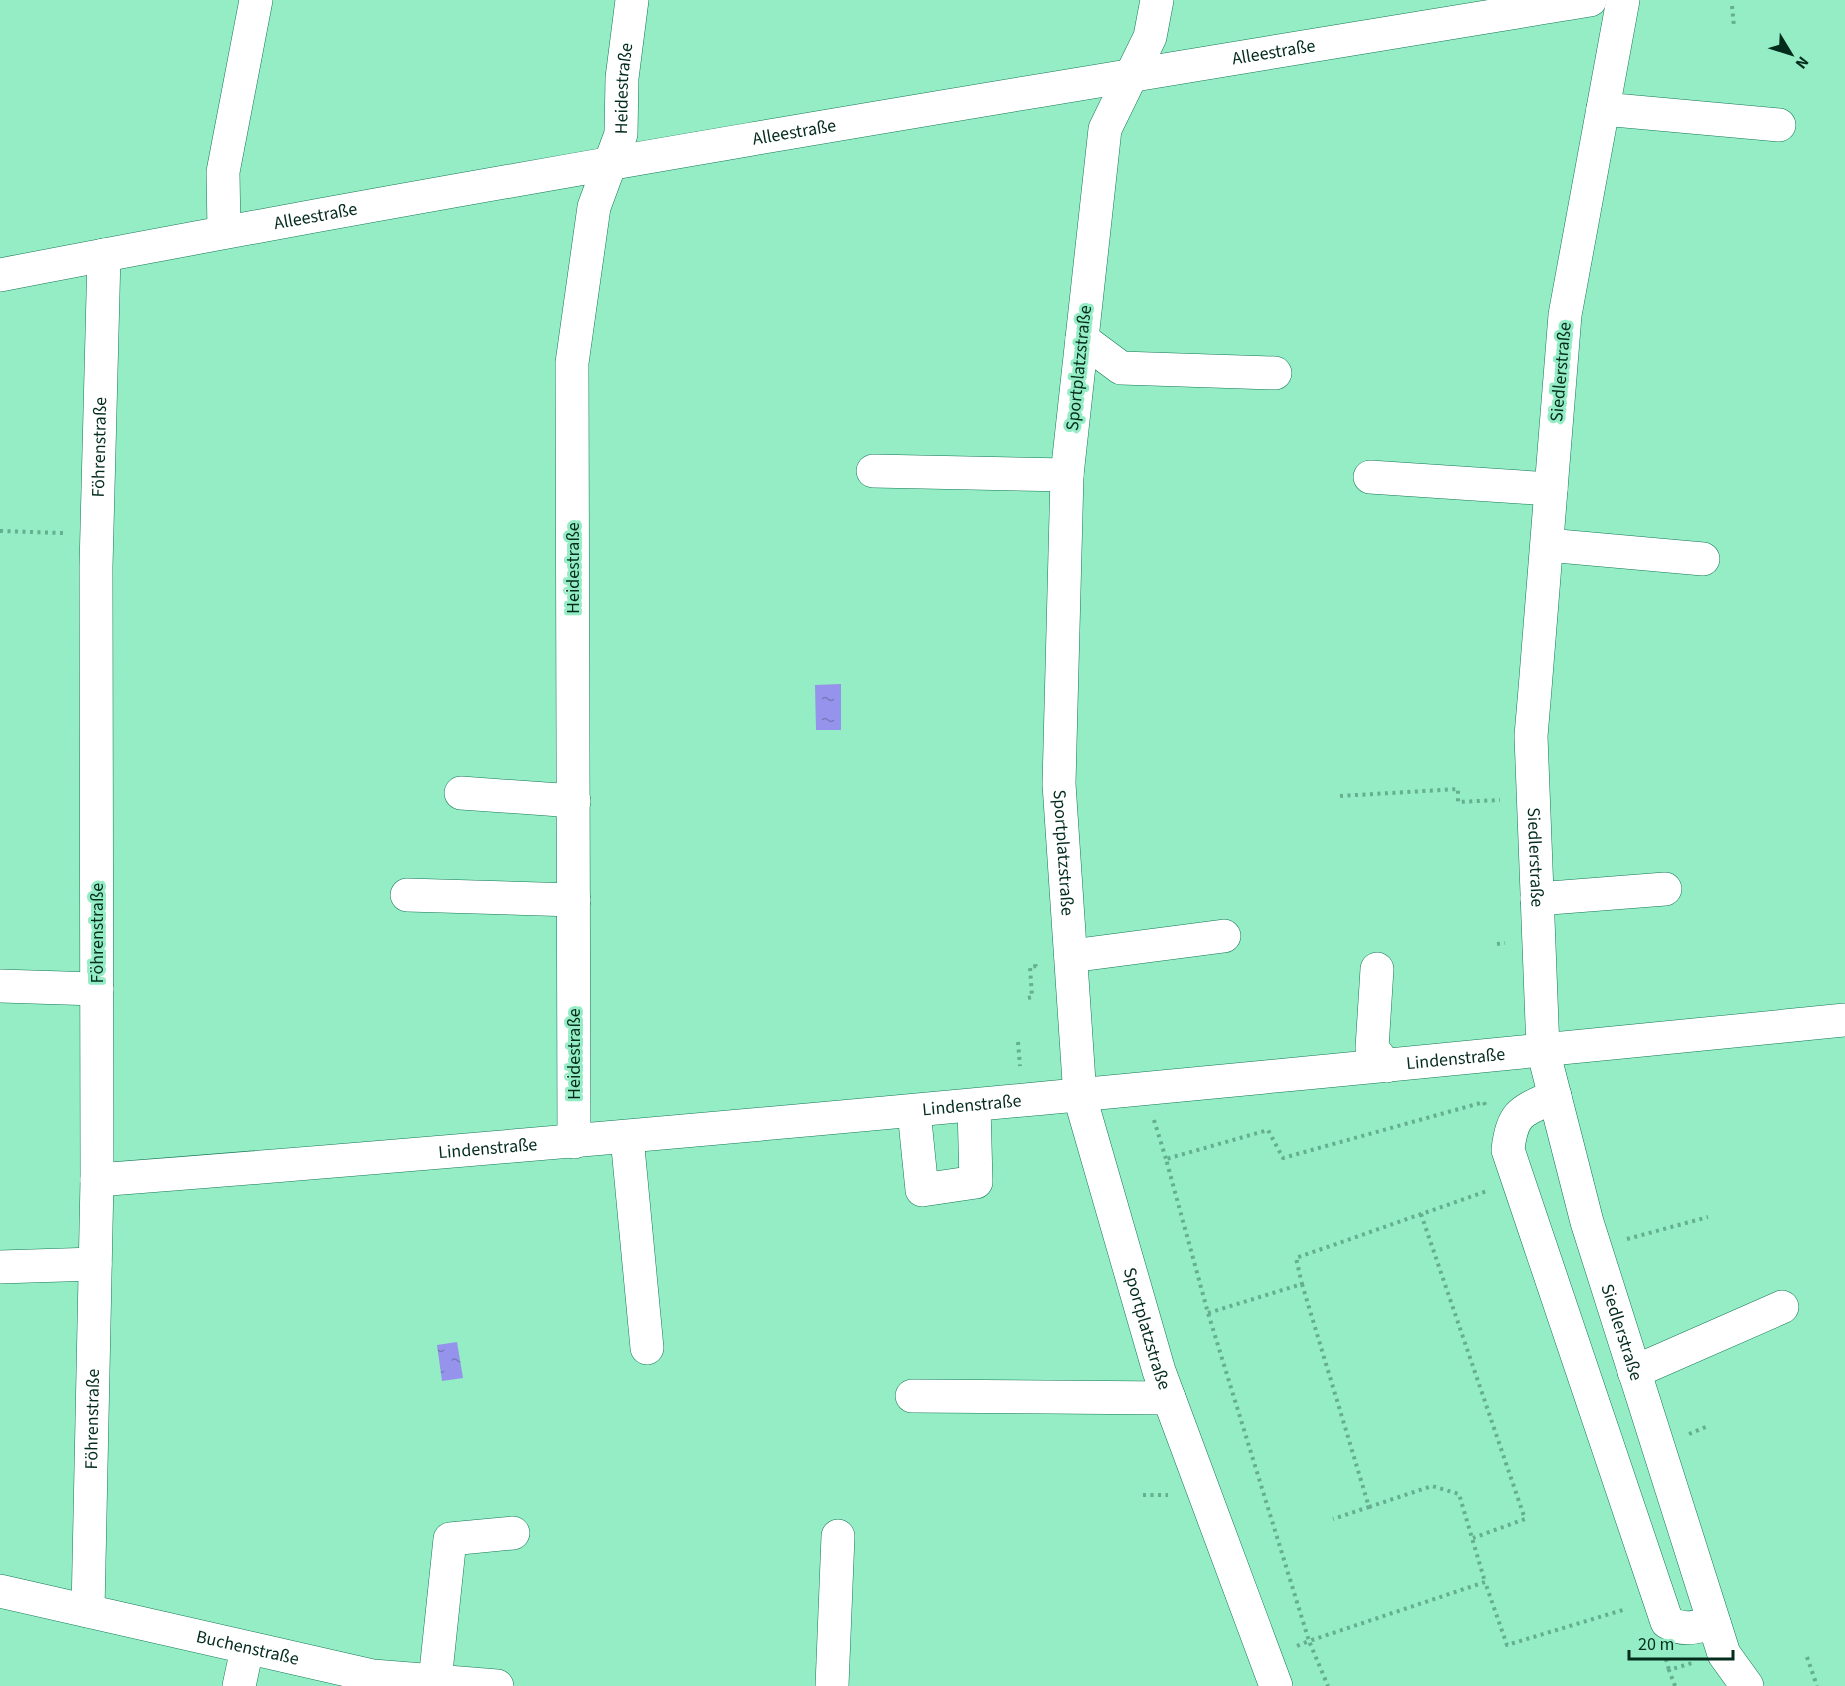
<svg xmlns="http://www.w3.org/2000/svg" width="1845" height="1686" font-family="'Source Sans 3',sans-serif">
	<defs>
		<pattern id="water-ripples" width="26" height="14" patternUnits="userSpaceOnUse" patternTransform="scale(1.5)"><rect width="26" height="14" fill="#9593eb"/><path d="M2 4q2-2 4 0t4 0M15 11q2-2 4 0t4 0" fill="none" stroke="#7778be"/></pattern>
	</defs>
	<rect width="100%" height="100%" fill="#94edc4"/>
	<g fill="url(#water-ripples)">
		<polygon points="841,684 841,730 816,730 815,685"/>
		<polygon points="457,1342 463,1378 442,1381 437,1345"/>
	</g>
	<g fill="none" stroke-linecap="round" stroke-linejoin="round">
		<g stroke="#137855" stroke-width="34">
			<g id="minor">
				<path id="s1" d="M1157,0L1150,37L1105,129L1067,475L1059,784L1080,1097L1159,1371L1276,1686"/>
				<path id="s2" d="M1623,0L1565,315L1535,689L1531,736L1543,1050L1587,1222L1724,1654L1747,1686"/>
				<polyline points="1603,109 1779,125"/>
				<polyline points="224,232 223,172 256,0"/>
				<path id="s3" d="M0,275C528,173 1059,87 1590,0"/>
				<polyline points="1082,339 1121,368 1275,373"/>
				<polyline points="873,471 1067,475"/>
				<polyline points="1370,477 1551,489"/>
				<polyline points="1547,545 1703,559"/>
				<polyline points="461,793 574,801"/>
				<polyline points="407,895 574,900"/>
				<polyline points="1537,899 1665,889"/>
				<polyline points="1071,956 1224,936"/>
				<polyline points="1377,969 1372,1048 1386,1066"/>
				<polyline points="0,986 97,989"/>
				<path d="M1555,1096C1522,1111 1512,1112 1508,1150L1667,1622C1684,1632 1696,1627 1714,1623"/>
				<polyline points="914,1111 922,1190 976,1182 974,1106"/>
				<polyline points="627,1137 647,1348"/>
				<path id="s4" d="M574,1142L572,363L594,207L621,134L622,78L632,0"/>
				<path id="s5" d="M97,1180C680,1135 1263,1078 1845,1020"/>
				<polyline points="0,1267 95,1264"/>
				<polyline points="1634,1372 1782,1307"/>
				<polyline points="912,1396 1169,1398"/>
				<path id="s6" d="M0,1591L373,1676L497,1686"/>
				<path id="s7" d="M88,1611L97,1180L96,567L104,255"/>
				<polyline points="435,1681 450,1539 513,1533"/>
				<polyline points="239,1686 247,1649"/>
				<polyline points="832,1686 838,1536"/>
			</g>
		</g>
		<g stroke="#65af8e" stroke-width="4" stroke-dasharray="3 4.5" stroke-linecap="butt">
			<polyline points="1732,6 1734,27"/>
			<polyline points="0,531 63,533"/>
			<polyline points="1340,796 1458,789 1458,802 1500,800"/>
			<polyline points="1497,944 1505,943"/>
			<polyline points="1028,998 1032,997 1030,967 1036,966 1036,968"/>
			<polyline points="1018,1042 1020,1066"/>
			<polyline points="1485,1105 1484,1102 1283,1158 1268,1130 1166,1159 1208,1313 1309,1641 1485,1582 1507,1645 1626,1609"/>
			<polyline points="1154,1120 1166,1159"/>
			<polyline points="1421,1214 1525,1519 1473,1538"/>
			<polyline points="1627,1239 1708,1217"/>
			<polyline points="1302,1284 1369,1507 1333,1519"/>
			<polyline points="1208,1313 1302,1284 1296,1258 1487,1191"/>
			<polyline points="1689,1434 1708,1426"/>
			<polyline points="1143,1495 1168,1495"/>
			<polyline points="1369,1507 1432,1486 1459,1494 1485,1582"/>
			<polyline points="1297,1646 1309,1641 1328,1686"/>
			<polyline points="1807,1657 1817,1686"/>
			<polyline points="1666,1659 1669,1670"/>
			<polyline points="1675,1686 1669,1670 1692,1663"/>
		</g>
		<use href="#minor" stroke="#fff" stroke-width="33"/>
	</g>
	<g text-anchor="middle" dominant-baseline="central" stroke-width="6" stroke-linejoin="round" paint-order="stroke">
		<g font-size="18" fill="#042c1d" stroke="#94edc4">
			<text stroke="none"><textPath href="#s3" startOffset="1293">Alleestraße</textPath></text>
			<text stroke="none"><textPath href="#s4" startOffset="1060">Heidestraße</textPath></text>
			<text stroke="none"><textPath href="#s3" startOffset="807">Alleestraße</textPath></text>
			<text stroke="none"><textPath href="#s3" startOffset="321">Alleestraße</textPath></text>
			<text transform="translate(1079 368) rotate(-84)">Sportplatzstraße</text>
			<text transform="translate(1561 372) rotate(-85)">Siedlerstraße</text>
			<text stroke="none"><textPath href="#s7" startOffset="1164">Föhrenstraße</textPath></text>
			<text transform="translate(573 568) rotate(-90)">Heidestraße</text>
			<text stroke="none"><textPath href="#s1" startOffset="866">Sportplatzstraße</textPath></text>
			<text stroke="none"><textPath href="#s2" startOffset="864">Siedlerstraße</textPath></text>
			<text transform="translate(97 933) rotate(-90)">Föhrenstraße</text>
			<text transform="translate(574 1054) rotate(-90)">Heidestraße</text>
			<text stroke="none"><textPath href="#s5" startOffset="1364">Lindenstraße</textPath></text>
			<text stroke="none"><textPath href="#s5" startOffset="878">Lindenstraße</textPath></text>
			<text stroke="none"><textPath href="#s5" startOffset="392">Lindenstraße</textPath></text>
			<text stroke="none"><textPath href="#s1" startOffset="1352">Sportplatzstraße</textPath></text>
			<text stroke="none"><textPath href="#s2" startOffset="1350">Siedlerstraße</textPath></text>
			<text stroke="none"><textPath href="#s7" startOffset="192">Föhrenstraße</textPath></text>
			<text stroke="none"><textPath href="#s6" startOffset="254">Buchenstraße</textPath></text>
		</g>
	</g>
	<g transform="translate(1791 54) rotate(128)" stroke="#94edc4" stroke-width="4.5" paint-order="stroke">
	<path d="M0-4.5L10 22L0 15L-10 22Z" fill="#042c1d"/>
	<text y="-9" font-size="16" font-weight="bold" text-anchor="middle" fill="#042c1d">N</text>
	</g>
	<path d="M1629 1650v9h104v-9" fill="none" stroke="#042c1d" stroke-width="3"/>
	<text x="1638" y="1650" font-size="18" fill="#042c1d" stroke="#94edc4" stroke-width="4.5" paint-order="stroke">20 m</text>
</svg>
